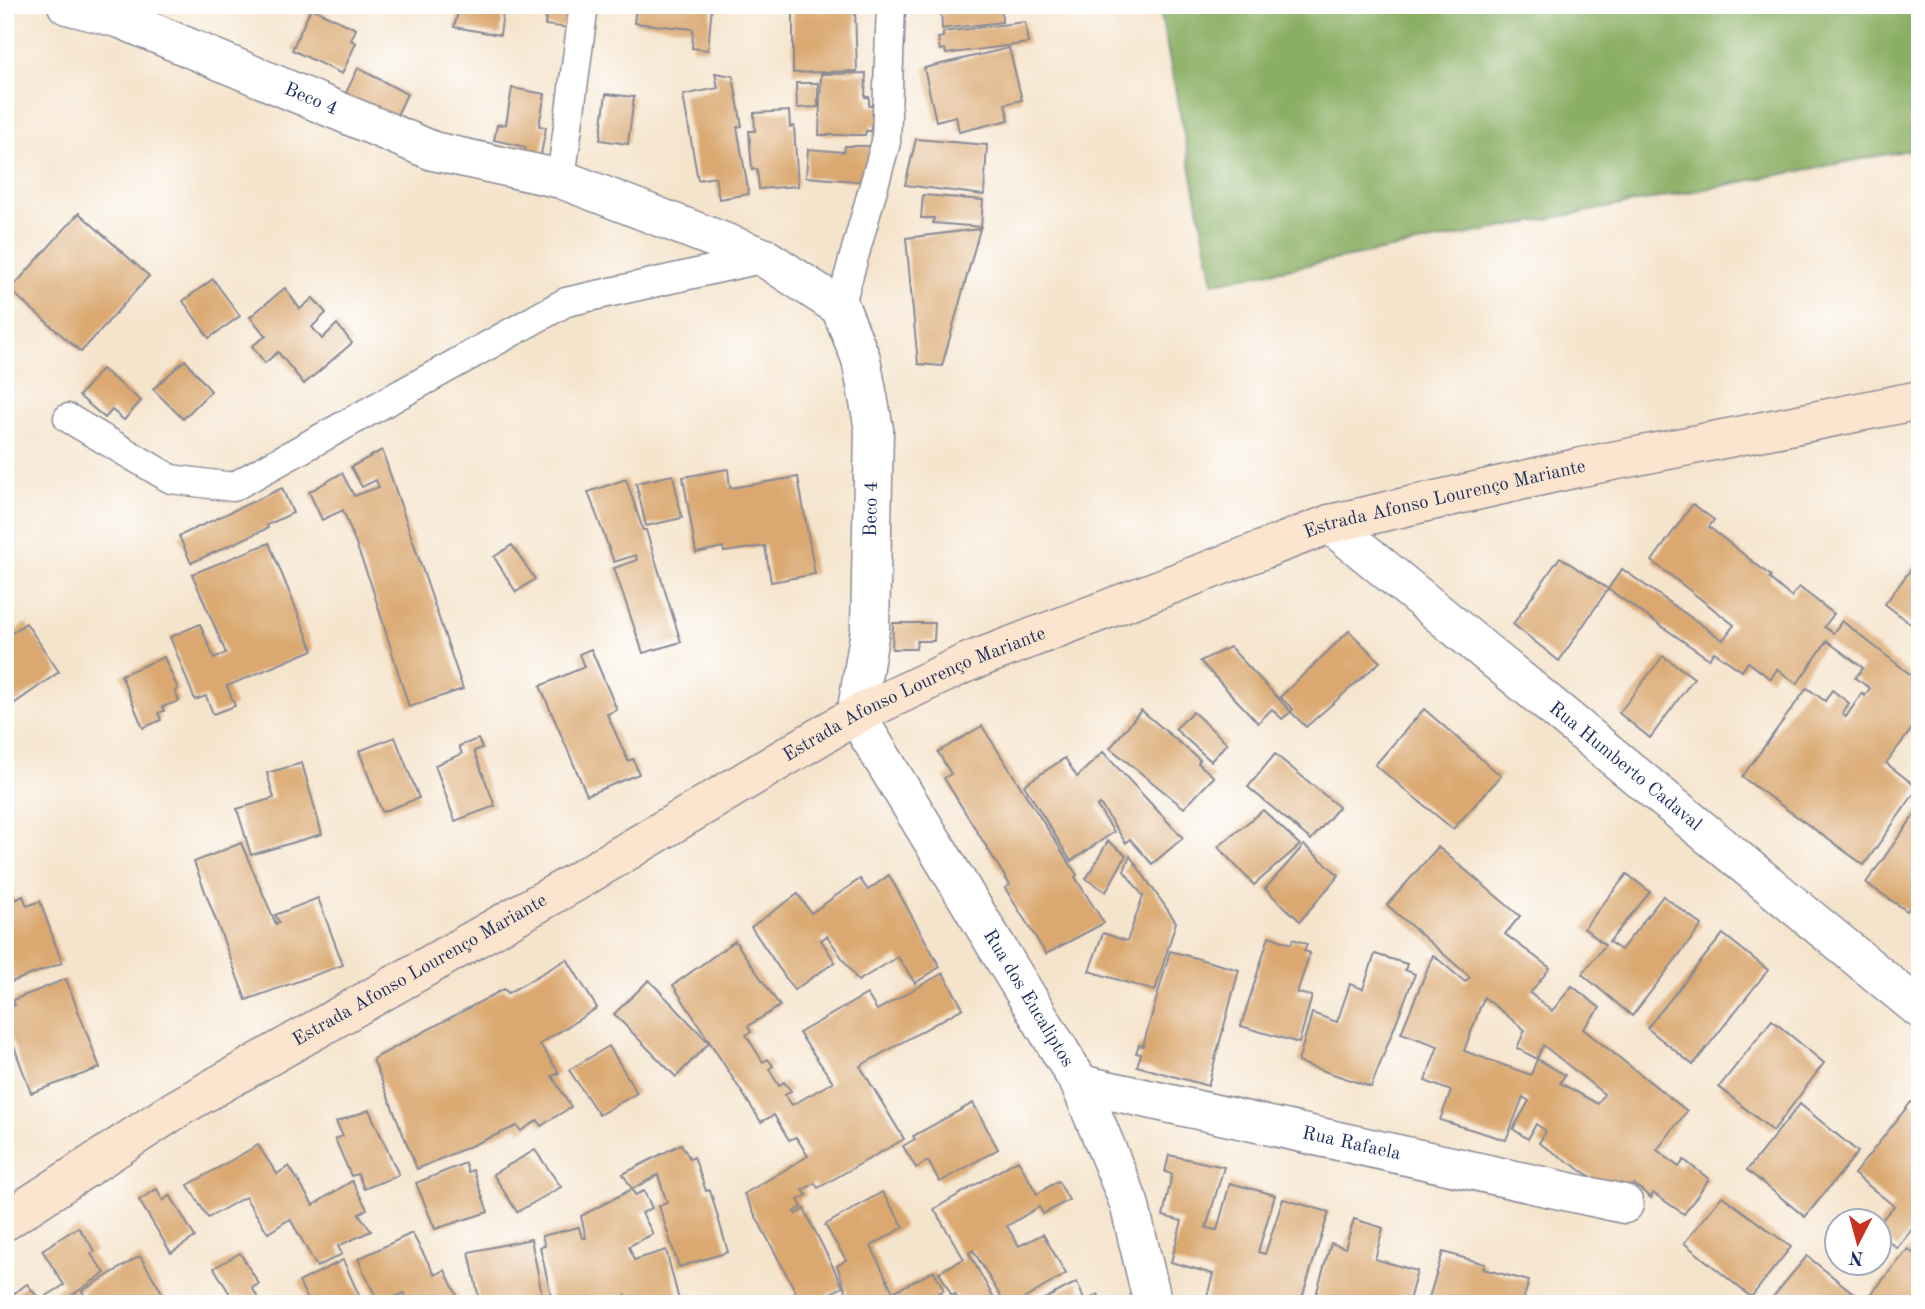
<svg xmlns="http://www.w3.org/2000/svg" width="1925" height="1309" font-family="'Old Standard TT',serif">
	<rect width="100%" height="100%" fill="#fff"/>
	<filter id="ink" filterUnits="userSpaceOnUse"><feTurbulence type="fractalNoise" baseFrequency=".0143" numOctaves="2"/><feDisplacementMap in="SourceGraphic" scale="14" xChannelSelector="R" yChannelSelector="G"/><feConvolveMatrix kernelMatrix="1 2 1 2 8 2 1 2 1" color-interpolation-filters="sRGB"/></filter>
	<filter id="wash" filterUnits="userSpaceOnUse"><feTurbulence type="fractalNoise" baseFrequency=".00686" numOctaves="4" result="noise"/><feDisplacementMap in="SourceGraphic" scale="28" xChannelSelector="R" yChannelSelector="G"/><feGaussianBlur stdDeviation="1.57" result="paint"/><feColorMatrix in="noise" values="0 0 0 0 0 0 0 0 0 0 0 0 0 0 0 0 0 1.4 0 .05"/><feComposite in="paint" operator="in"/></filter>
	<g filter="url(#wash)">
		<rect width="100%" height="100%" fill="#f5e4cc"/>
		<polygon fill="#8aaf64" stroke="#526f61" stroke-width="2" points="1159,5 1920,5 1920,148 1213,283"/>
		<g id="blocks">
			<g fill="#daa870" fill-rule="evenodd">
				<polygon points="460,5 504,5 500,35 454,27"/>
				<polygon points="548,5 579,5 576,29 545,25"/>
				<polygon points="636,5 712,5 708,50 692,48 693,29 634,23"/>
				<polygon points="793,5 819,5 819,11 855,10 857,71 793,73"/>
				<polygon points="941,5 1001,5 1002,22 942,29"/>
				<polygon points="311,8 356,29 351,40 356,43 342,74 292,50"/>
				<polygon points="1025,22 1028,43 946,54 945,49 940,50 938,38 943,37 943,32"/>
				<polygon points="1009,48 1022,100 1005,104 1009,120 959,132 956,116 936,121 924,68"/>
				<polygon points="358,68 407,94 392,126 342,101"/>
				<polygon points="715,73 733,76 742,126 737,127 749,194 719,199 715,177 698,180 683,95 718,88"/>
				<polygon points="866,73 865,97 869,97 869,106 882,106 881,125 871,125 871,131 866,131 865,135 819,135 821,74"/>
				<polygon points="796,83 818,83 818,107 797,108"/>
				<polygon points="512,88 545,94 539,126 546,127 541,155 524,152 526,147 494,140 497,125 506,124"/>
				<polygon points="606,94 634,97 628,144 600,140"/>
				<polygon points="789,111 790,127 794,126 798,186 759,189 757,169 752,170 749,131 755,131 754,113"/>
				<polygon points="916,139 987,145 984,195 905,185"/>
				<polygon points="845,146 871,146 868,182 806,177 808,149 844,152"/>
				<polygon points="923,195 983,200 981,227 933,223 934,218 921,218"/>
				<polygon points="79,213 149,276 81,352 10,290"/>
				<polygon points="980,229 942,366 918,364 906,238"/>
				<polygon points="213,279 240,316 209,338 183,301"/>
				<polygon points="285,288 300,309 313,298 326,313 312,327 322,339 337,324 352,343 304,384 278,352 265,363 252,346 266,336 250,317"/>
				<polygon points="185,360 211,391 183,419 153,389"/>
				<polygon points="102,369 141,401 124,420 112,410 105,418 79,396"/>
				<polygon points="382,450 463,689 409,707 371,584 343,510 322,520 309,492 342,473 354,496 379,487 376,480 362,487 351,467"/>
				<polygon points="728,469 730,488 798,477 815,574 771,582 765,546 724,552 723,547 696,553 683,477"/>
				<polygon points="673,475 682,518 646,526 636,483"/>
				<polygon points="626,479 643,530 646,530 681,642 643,653 614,568 637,560 636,555 614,562 588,492"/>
				<polygon points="282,488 293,513 267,525 268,528 191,563 179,536"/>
				<polygon points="1693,504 1714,520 1709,527 1771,576 1769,578 1791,597 1799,587 1834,614 1824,627 1833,633 1842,621 1920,682 1920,718 1886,763 1918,788 1864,865 1742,777 1807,688 1825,701 1832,690 1849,703 1842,714 1846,717 1862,693 1865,696 1870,688 1855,678 1863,668 1827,641 1797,684 1777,669 1771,679 1748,662 1742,671 1714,652 1709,659 1608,589 1622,569 1723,640 1734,625 1652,561"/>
				<polygon points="269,543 313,650 227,686 235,706 213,714 206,696 195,700 170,637 200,624 214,658 226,653 192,574"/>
				<polygon points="512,545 535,579 516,592 494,557"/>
				<polygon points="1560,557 1608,589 1559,661 1513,624"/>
				<polygon points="1914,565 1920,569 1920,631 1885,604"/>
				<polygon points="26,623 59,672 5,710 5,638"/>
				<polygon points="893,623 935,623 934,641 917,641 916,649 892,649"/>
				<polygon points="1349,631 1380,662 1306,727 1291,712 1282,719 1272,709 1258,723 1200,661 1230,647 1291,712 1293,709 1280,697"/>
				<polygon points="591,649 617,710 607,714 628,761 633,759 639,774 587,795 540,686 584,667 579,654"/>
				<polygon points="1663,656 1694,678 1650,738 1619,713"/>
				<polygon points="164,657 178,689 175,691 179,701 162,707 164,711 158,713 161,720 143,728 121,675"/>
				<polygon points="1424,709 1501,776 1453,829 1375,765"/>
				<polygon points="1141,710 1200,760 1198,763 1214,777 1184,808 1110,748"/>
				<polygon points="1193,712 1227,743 1211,761 1175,729"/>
				<polygon points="982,726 1077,875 1075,877 1104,923 1046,954 1005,888 1010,885 944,778 951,774 938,752"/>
				<polygon points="395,737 419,798 382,812 359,751"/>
				<polygon points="478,739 482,748 474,751 495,806 455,821 435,765 462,754 459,746"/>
				<polygon points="1103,752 1183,838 1152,864 1130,839 1126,843 1100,804 1097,806 1114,832 1071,861 1024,785 1065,758 1077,777"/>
				<polygon points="1275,754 1339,807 1311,840 1248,787"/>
				<polygon points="302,763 322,834 251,855 237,809 274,798 267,773"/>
				<polygon points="1920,807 1920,893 1907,911 1866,883"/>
				<polygon points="1263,810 1300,845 1254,885 1218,847"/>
				<polygon points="1108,841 1126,855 1106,892 1086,879"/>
				<polygon points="241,843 276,924 279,922 275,915 318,898 343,965 246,1000 194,862"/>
				<polygon points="1304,845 1339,875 1300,921 1265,889"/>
				<path d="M1438,847L1520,916L1505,934L1550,968L1530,993L1552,1011L1572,986L1600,1008L1583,1029L1687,1111L1657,1150L1679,1167L1684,1160L1709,1179L1684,1214L1653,1193L1651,1198L1634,1184L1624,1198L1539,1143L1546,1131L1536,1124L1528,1139L1513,1129L1529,1101L1523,1097L1506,1140L1440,1120L1451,1091L1425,1081L1438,1046L1401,1033L1433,955L1465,982L1470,977L1387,905ZM1484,997L1525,1030L1517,1048L1537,1059L1543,1045L1604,1094L1598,1104L1560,1083L1565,1075L1537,1059L1531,1075L1464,1051Z"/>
				<polygon points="1130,856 1176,922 1155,991 1089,971 1103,933 1127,941 1143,896 1124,871"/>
				<polygon points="1627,874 1650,892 1609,942 1621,950 1663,896 1702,925 1632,1016 1582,974 1605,945 1584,928"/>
				<polygon points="889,875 940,967 915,983 898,957 858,981 827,936 821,940 835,962 794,990 751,927 798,894 811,913 860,879 868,890"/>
				<polygon points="11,889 15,900 23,896 27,906 40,901 62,963 6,984 5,891"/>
				<polygon points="1723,934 1768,970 1693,1065 1647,1028"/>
				<polygon points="1269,936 1291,944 1293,939 1307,944 1304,951 1310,953 1297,993 1312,996 1299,1043 1241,1026"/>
				<polygon points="735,941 780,1006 748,1026 751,1032 746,1035 763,1062 768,1059 773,1066 769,1069 779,1086 784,1082 791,1091 785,1095 792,1105 833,1082 799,1033 867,994 877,1010 943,973 963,1008 860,1066 904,1139 818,1188 815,1183 803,1190 807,1195 798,1200 802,1207 794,1212 796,1214 804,1209 843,1287 808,1304 802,1304 744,1194 808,1156 796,1137 789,1140 774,1115 761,1122 673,985"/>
				<polygon points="1170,951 1239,970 1208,1086 1137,1066 1141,1054 1136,1053 1139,1045 1143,1046"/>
				<polygon points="1375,954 1407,964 1405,970 1415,974 1371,1087 1298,1062 1312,1013 1337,1022 1350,984 1363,989"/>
				<polygon points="567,959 597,1008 540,1044 559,1073 552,1076 571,1107 541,1126 538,1120 521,1131 517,1126 417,1169 373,1059 504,989 508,993"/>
				<polygon points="66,979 100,1068 31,1093 5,1022 5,1008 15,1005 13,1000"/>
				<polygon points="649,980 709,1043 676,1077 614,1014"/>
				<polygon points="1772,1020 1824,1063 1773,1131 1719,1087"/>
				<polygon points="609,1046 637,1093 599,1115 569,1070"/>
				<polygon points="1911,1102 1920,1108 1920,1225 1917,1223 1897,1248 1880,1234 1880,1222 1894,1206 1854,1174"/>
				<polygon points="973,1103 998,1149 940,1182 928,1161 916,1168 903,1146 915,1139 913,1136"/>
				<polygon points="1800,1104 1858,1152 1805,1217 1747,1170"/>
				<polygon points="369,1110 399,1175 364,1189 358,1174 351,1176 335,1139 343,1136 336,1122"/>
				<polygon points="681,1144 690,1159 694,1157 706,1191 710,1190 728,1252 679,1267 659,1206 667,1203 658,1175 632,1189 635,1195 644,1191 652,1208 642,1213 653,1234 629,1246 634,1260 666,1250 680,1304 629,1304 626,1295 607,1304 553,1304 540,1247 545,1246 542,1236 579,1227 582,1238 586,1238 581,1216 632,1189 623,1174"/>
				<polygon points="258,1145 277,1174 289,1166 313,1205 352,1181 367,1209 359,1214 371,1231 338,1246 342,1254 317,1267 290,1219 268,1233 245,1197 208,1218 188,1185"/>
				<polygon points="535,1150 561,1187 517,1212 493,1174"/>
				<polygon points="1169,1155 1224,1167 1206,1228 1217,1230 1230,1183 1275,1195 1258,1252 1265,1254 1283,1199 1329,1212 1300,1304 1205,1304 1213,1274 1171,1262 1182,1221 1163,1216 1172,1174 1165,1172"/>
				<polygon points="1018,1160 1037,1194 1058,1181 1069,1200 1043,1214 1039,1207 1007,1226 1019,1246 1043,1234 1066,1274 1015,1304 1005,1304 973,1250 969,1253 997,1304 960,1304 955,1294 952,1296 939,1272 964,1259 934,1209"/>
				<polygon points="465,1163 468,1172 473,1170 488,1212 435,1229 416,1183"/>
				<polygon points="157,1189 163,1201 170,1195 195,1237 171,1253 139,1200"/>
				<polygon points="882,1192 904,1227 871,1246 893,1292 934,1271 944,1290 937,1294 941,1304 851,1304 837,1266 846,1260 825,1225"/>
				<polygon points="1722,1196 1791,1247 1751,1297 1684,1243"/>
				<polygon points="1354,1219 1383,1228 1375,1259 1417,1271 1408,1304 1336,1304 1315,1298 1331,1243 1345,1248"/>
				<polygon points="78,1227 95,1251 91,1254 105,1273 72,1295 77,1304 5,1304 5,1300 27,1284 40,1300 64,1285 42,1250"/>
				<polygon points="412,1233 435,1275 445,1270 461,1304 409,1304 404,1293 379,1304 358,1259"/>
				<polygon points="531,1239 544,1304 480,1304 469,1252"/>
				<polygon points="1908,1249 1920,1259 1920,1304 1863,1304"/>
				<polygon points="1443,1252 1485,1264 1483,1269 1529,1281 1522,1304 1427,1304"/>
				<polygon points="240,1253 259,1284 252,1288 262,1304 242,1304 238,1295 233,1299 214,1268"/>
				<polygon points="140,1256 169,1304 90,1304 82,1291"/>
				<polygon points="1807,1256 1857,1296 1860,1299 1856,1304 1767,1304"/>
				<polygon points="343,1260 363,1304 310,1304 299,1282"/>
				<polygon points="1077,1282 1085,1302 1098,1294 1102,1304 1035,1304"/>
			</g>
		</g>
	</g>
	<g filter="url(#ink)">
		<use href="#blocks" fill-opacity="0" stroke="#888a95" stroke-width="2"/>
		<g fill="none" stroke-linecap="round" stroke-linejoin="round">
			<g stroke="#888a95" stroke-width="31">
				<g id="service">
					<polyline points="561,179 584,5"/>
					<polyline points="840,307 886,142 891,5"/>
					<polyline points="68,418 171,479 233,487 566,302 765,258"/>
				</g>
			</g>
			<g stroke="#888a95" stroke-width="41">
				<g id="minor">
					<path id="s1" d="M67,5L121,19L433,151L561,179L765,258L840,307L861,359L874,429L870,630L856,715L1080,1084L1129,1203L1153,1304"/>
					<path id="s2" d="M1330,524L1920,1009"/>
					<path id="s3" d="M1080,1084L1624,1204"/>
				</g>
			</g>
			<g stroke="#888a95" stroke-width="41">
				<g id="secondary">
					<path id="s4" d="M5,1221L178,1108L572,884L856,715L966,663L1330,524L1577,468L1920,400"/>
				</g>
			</g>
			<use href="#service" stroke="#fff" stroke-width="28"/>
			<use href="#minor" stroke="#fff" stroke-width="38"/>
			<use href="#secondary" stroke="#fce5cf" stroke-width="38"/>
		</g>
	</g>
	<g text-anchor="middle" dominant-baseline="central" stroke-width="6" stroke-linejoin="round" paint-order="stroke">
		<g font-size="19" fill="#1b2f5e" stroke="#fff">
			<text stroke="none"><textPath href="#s1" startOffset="262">Beco 4</textPath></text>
			<text stroke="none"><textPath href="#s4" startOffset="1619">Estrada Afonso Lourenço Mariante</textPath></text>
			<text transform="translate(872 509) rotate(-89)">Beco 4</text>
			<text stroke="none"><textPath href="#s4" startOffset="1052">Estrada Afonso Lourenço Mariante</textPath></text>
			<text stroke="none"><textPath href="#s2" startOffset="382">Rua Humberto Cadaval</textPath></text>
			<text stroke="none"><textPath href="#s4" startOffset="485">Estrada Afonso Lourenço Mariante</textPath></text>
			<text stroke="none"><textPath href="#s1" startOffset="1580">Rua dos Eucaliptos</textPath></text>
			<text stroke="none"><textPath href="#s3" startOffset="278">Rua Rafaela</textPath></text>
		</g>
	</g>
	<rect width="1925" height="1309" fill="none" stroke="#fff" stroke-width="28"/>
	<g transform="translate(1858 1242) rotate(186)"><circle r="33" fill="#ffffff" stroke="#a4acbf" stroke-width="2"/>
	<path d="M0-5L12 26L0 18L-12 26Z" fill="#c8321e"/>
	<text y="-10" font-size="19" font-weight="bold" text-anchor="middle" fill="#1b2f5e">N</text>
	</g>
</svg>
